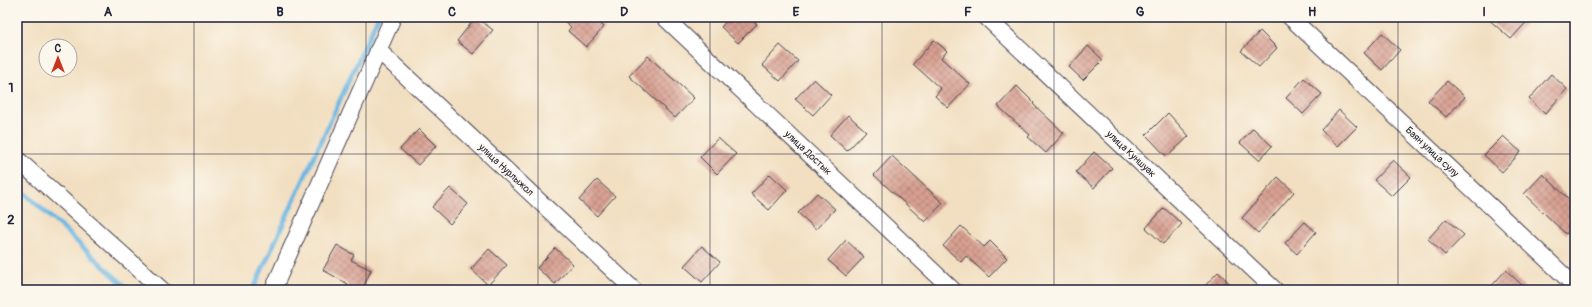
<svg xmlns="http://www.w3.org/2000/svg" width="1592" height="307" font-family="Pangolin,sans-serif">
	<defs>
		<pattern id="building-cross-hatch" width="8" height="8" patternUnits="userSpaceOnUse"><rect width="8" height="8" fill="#d8a092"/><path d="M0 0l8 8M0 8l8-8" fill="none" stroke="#af8278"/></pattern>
	</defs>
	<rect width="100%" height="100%" fill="#fbf7ec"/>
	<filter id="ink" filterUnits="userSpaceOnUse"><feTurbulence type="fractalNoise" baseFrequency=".025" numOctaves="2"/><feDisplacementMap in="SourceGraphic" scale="8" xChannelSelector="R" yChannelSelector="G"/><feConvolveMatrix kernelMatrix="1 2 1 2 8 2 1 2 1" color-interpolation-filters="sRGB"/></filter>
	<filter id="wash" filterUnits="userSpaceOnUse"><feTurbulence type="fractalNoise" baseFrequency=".012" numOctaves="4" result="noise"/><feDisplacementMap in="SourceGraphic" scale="16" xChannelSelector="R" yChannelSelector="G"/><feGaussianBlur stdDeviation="0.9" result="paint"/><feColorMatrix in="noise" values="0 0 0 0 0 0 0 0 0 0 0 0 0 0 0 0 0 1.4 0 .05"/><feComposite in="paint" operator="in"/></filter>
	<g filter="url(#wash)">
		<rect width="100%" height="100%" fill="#f2dfc1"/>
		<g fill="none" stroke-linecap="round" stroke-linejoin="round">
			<g stroke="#69b6e3" stroke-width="4.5">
				<polyline points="17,186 129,290"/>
				<polyline points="253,290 378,17"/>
			</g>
		</g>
		<g id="blocks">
			<g fill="url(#building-cross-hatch)">
				<polygon points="476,17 493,30 473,54 457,41"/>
				<polygon points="560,17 593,17 604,27 586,47 568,31 571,27"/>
				<polygon points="730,17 749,17 757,24 738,43 721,27"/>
				<polygon points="1486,17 1531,17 1511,39"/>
				<polygon points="1260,31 1277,48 1259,67 1241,51"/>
				<polygon points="1382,33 1400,50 1382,70 1364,53"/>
				<polygon points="934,40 947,51 941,58 970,84 948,108 935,96 941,89 913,64"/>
				<polygon points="780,45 798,61 780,81 762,65"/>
				<polygon points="1088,46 1103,60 1083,80 1069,67"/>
				<polygon points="648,56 694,98 675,118 629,76"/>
				<polygon points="1551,74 1567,89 1545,114 1529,99"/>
				<polygon points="1304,78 1322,94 1303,114 1286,98"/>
				<polygon points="814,79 831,95 813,115 795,99"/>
				<polygon points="1447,81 1465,97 1446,117 1428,101"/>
				<polygon points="1017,86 1034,103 1033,104 1064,133 1046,153 1028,137 1030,135 998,106"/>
				<polygon points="1339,110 1357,127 1338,146 1321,130"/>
				<polygon points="1168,113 1189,136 1167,157 1146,135"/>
				<polygon points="848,115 866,131 847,151 830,135"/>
				<polygon points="1253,128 1272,146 1259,160 1240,143"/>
				<polygon points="419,129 436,146 418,165 400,149"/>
				<polygon points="1503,136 1521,152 1502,172 1484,155"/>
				<polygon points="718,138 736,154 717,174 700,157"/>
				<polygon points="1094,152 1112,168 1094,188 1076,172"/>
				<polygon points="892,156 943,203 925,222 874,175"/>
				<polygon points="1393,160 1411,177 1392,196 1374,180"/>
				<polygon points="770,174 787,190 769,210 751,194"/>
				<polygon points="1543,174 1575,205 1575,224 1566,234 1524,194"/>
				<polygon points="1278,177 1294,192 1258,233 1242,218"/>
				<polygon points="597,180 615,196 597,216 579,200"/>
				<polygon points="450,188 468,204 450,224 432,207"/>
				<polygon points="817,193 835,209 816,229 798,213"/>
				<polygon points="1164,208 1182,224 1163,244 1146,228"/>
				<polygon points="1446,219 1464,235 1445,255 1428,239"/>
				<polygon points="1305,222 1316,232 1297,254 1285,243"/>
				<polygon points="961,226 984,247 990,241 1007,258 989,277 966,256 961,262 943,246"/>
				<polygon points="846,240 864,257 846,276 828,260"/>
				<polygon points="337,245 354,255 351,260 371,270 362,290 346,290 348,284 323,270"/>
				<polygon points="702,246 720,262 702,282 684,266"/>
				<polygon points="555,248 573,264 555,284 537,268"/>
				<polygon points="489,249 507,265 488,285 471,269"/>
				<polygon points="1506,270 1527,290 1488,290"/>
				<polygon points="1218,272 1237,290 1201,290"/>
			</g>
		</g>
	</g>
	<g filter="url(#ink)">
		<use href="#blocks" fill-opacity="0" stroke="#413e4f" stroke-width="1"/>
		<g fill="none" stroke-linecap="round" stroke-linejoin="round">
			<g stroke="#413e4f" stroke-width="18">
				<g id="minor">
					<polyline points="664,17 953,290"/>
					<polyline points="986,17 1275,290"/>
					<polyline points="1290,17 1575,286"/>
					<polyline points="378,50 634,290"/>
					<polyline points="17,159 162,290"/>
					<polyline points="273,290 393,17"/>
				</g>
			</g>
			<use href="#minor" stroke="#fff" stroke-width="16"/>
		</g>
	</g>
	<path fill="none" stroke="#22223b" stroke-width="1" stroke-opacity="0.55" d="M194,17V290M366,17V290M538,17V290M710,17V290M882,17V290M1054,17V290M1226,17V290M1398,17V290M17,154H1575"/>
	<g text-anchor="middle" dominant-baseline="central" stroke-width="3.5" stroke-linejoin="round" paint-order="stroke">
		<g font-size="10" fill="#22223b" stroke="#fbf7ec">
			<text transform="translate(1432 152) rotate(43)">Баян улица сулу</text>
			<text transform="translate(808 153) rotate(43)">улица Достык</text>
			<text transform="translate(1131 154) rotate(43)">улица Куншуак</text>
			<text transform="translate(506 170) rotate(43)">улица Нурлыжол</text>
		</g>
	</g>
	<rect width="1592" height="307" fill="none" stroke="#fbf7ec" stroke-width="44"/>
	<g transform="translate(58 58)"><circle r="19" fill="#fbf7ec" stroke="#a4a2a5"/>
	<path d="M0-3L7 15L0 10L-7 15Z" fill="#c8321e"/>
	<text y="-6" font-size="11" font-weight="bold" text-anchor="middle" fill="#22223b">С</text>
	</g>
	<rect x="22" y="22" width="1548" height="263" fill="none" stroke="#22223b" stroke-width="1.5"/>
	<g font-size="13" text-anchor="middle" font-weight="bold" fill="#22223b">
		<text x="108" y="16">A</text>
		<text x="280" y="16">B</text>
		<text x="452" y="16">C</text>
		<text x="624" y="16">D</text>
		<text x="796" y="16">E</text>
		<text x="968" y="16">F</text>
		<text x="1140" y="16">G</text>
		<text x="1312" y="16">H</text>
		<text x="1484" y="16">I</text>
		<text x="11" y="92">1</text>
		<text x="11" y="224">2</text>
	</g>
</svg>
